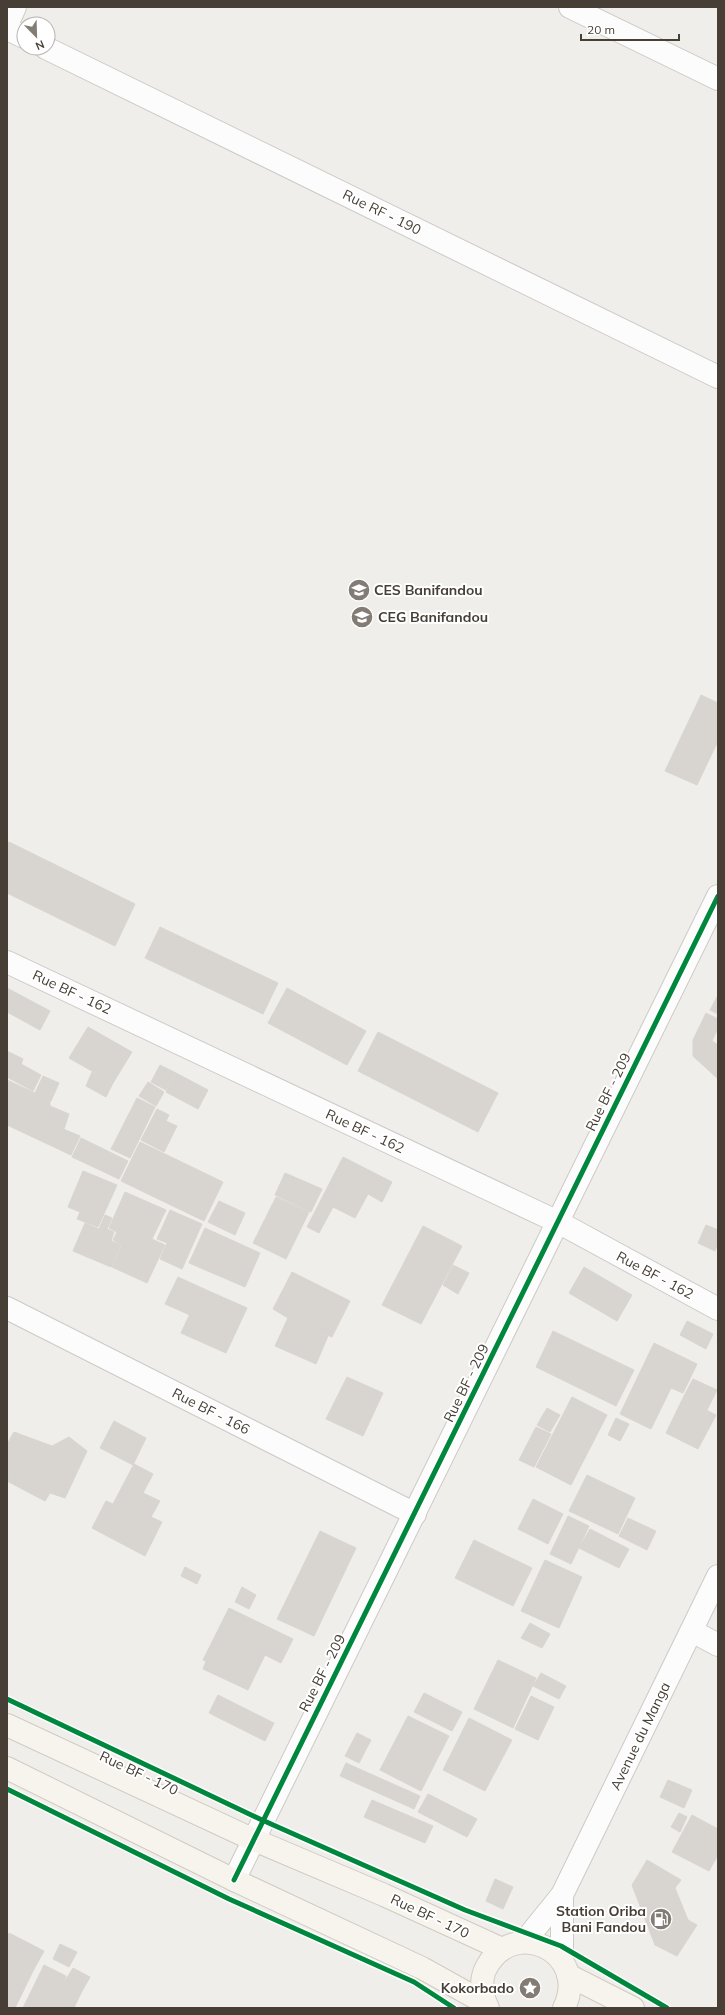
<svg xmlns="http://www.w3.org/2000/svg" width="725" height="2015" font-family="Mulish,sans-serif">
	<rect width="100%" height="100%" fill="#f0eeea"/>
	<g fill="#d8d5d1" stroke="#d9d5d0">
		<polygon points="701,695 718,703 718,741 697,785 665,771"/>
		<polygon points="9,842 135,904 115,946 7,893 7,845"/>
		<polygon points="160,927 278,983 263,1014 145,958"/>
		<polygon points="7,988 50,1011 40,1030 7,1012"/>
		<polygon points="287,988 366,1031 347,1065 268,1023"/>
		<polygon points="718,995 718,1014 710,1010"/>
		<polygon points="706,1013 718,1019 718,1028 712,1041 718,1045 718,1079 693,1056 693,1040"/>
		<polygon points="88,1027 132,1052 113,1083 69,1058"/>
		<polygon points="378,1032 498,1093 478,1132 358,1071"/>
		<polygon points="7,1051 23,1059 21,1064 41,1075 33,1091 7,1077"/>
		<polygon points="160,1065 176,1073 166,1090 151,1082"/>
		<polygon points="92,1072 113,1083 106,1097 86,1086"/>
		<polygon points="176,1073 208,1090 198,1109 166,1092"/>
		<polygon points="43,1076 59,1083 51,1101 35,1093"/>
		<polygon points="7,1080 50,1100 50,1106 44,1121 80,1136 71,1155 7,1125"/>
		<polygon points="148,1082 164,1092 156,1106 139,1096"/>
		<polygon points="137,1098 155,1107 130,1158 111,1149"/>
		<polygon points="50,1106 69,1114 64,1129 44,1121"/>
		<polygon points="157,1109 169,1115 166,1121 177,1126 164,1152 141,1140"/>
		<polygon points="81,1138 128,1161 119,1179 72,1157"/>
		<polygon points="140,1142 223,1182 204,1221 121,1181"/>
		<polygon points="343,1157 392,1182 382,1202 368,1194 355,1218 333,1207 319,1233 307,1227"/>
		<polygon points="83,1171 117,1185 98,1227 77,1219 80,1212 68,1207"/>
		<polygon points="285,1173 322,1189 311,1212 275,1195"/>
		<polygon points="125,1192 166,1210 152,1239 165,1245 147,1283 112,1267 122,1245 113,1240 117,1232 109,1228"/>
		<polygon points="276,1197 309,1212 286,1259 253,1243"/>
		<polygon points="219,1201 245,1213 235,1235 208,1222"/>
		<polygon points="170,1210 202,1224 182,1269 160,1259 167,1243 157,1239"/>
		<polygon points="105,1215 112,1218 107,1229 114,1232 111,1241 121,1245 111,1267 73,1251 85,1223 99,1229"/>
		<polygon points="706,1225 718,1230 718,1243 715,1251 698,1243"/>
		<polygon points="423,1226 462,1246 421,1324 382,1305"/>
		<polygon points="205,1228 260,1253 245,1287 189,1263"/>
		<polygon points="453,1265 469,1273 458,1294 443,1285"/>
		<polygon points="584,1267 632,1295 617,1321 569,1293"/>
		<polygon points="292,1272 350,1301 332,1337 288,1318 273,1309"/>
		<polygon points="178,1277 202,1288 190,1315 165,1304"/>
		<polygon points="202,1288 247,1308 226,1353 181,1333"/>
		<polygon points="288,1318 328,1336 316,1364 275,1346"/>
		<polygon points="687,1321 713,1334 706,1349 680,1335"/>
		<polygon points="553,1331 634,1370 616,1406 536,1367"/>
		<polygon points="654,1343 697,1364 683,1393 671,1388 651,1429 620,1414"/>
		<polygon points="347,1377 383,1393 363,1436 326,1419"/>
		<polygon points="693,1379 717,1390 707,1410 683,1398"/>
		<polygon points="572,1397 607,1415 571,1485 536,1467"/>
		<polygon points="683,1398 716,1415 698,1449 666,1433"/>
		<polygon points="547,1408 560,1415 550,1432 537,1425"/>
		<polygon points="616,1418 629,1424 620,1441 608,1435"/>
		<polygon points="114,1421 146,1438 133,1465 100,1448"/>
		<polygon points="536,1427 551,1434 534,1467 519,1460"/>
		<polygon points="14,1432 52,1446 69,1437 87,1451 65,1498 50,1493 45,1501 7,1481 7,1444"/>
		<polygon points="134,1464 153,1474 143,1493 160,1501 151,1517 162,1522 145,1556 92,1528 106,1501 113,1504"/>
		<polygon points="587,1475 635,1498 618,1534 569,1511"/>
		<polygon points="533,1499 563,1514 548,1544 518,1529"/>
		<polygon points="568,1516 589,1526 571,1564 550,1554"/>
		<polygon points="628,1518 656,1531 647,1550 619,1536"/>
		<polygon points="590,1529 629,1549 619,1568 579,1548"/>
		<polygon points="320,1531 356,1548 314,1636 277,1619"/>
		<polygon points="474,1540 532,1568 513,1606 455,1578"/>
		<polygon points="545,1560 582,1577 559,1628 521,1611"/>
		<polygon points="185,1567 201,1575 197,1584 181,1576"/>
		<polygon points="242,1587 256,1595 249,1609 235,1602"/>
		<polygon points="229,1608 293,1639 281,1663 265,1655 248,1690 203,1669 206,1661 203,1660"/>
		<polygon points="530,1623 550,1634 542,1648 521,1638"/>
		<polygon points="498,1660 536,1678 513,1728 474,1709"/>
		<polygon points="541,1673 566,1686 559,1699 533,1686"/>
		<polygon points="424,1693 462,1712 452,1731 414,1712"/>
		<polygon points="218,1695 274,1723 265,1741 209,1713"/>
		<polygon points="531,1696 554,1707 538,1740 515,1729"/>
		<polygon points="408,1716 449,1736 421,1791 380,1770"/>
		<polygon points="469,1718 512,1740 485,1791 443,1770"/>
		<polygon points="357,1733 371,1740 359,1763 345,1756"/>
		<polygon points="346,1763 420,1796 414,1809 340,1776"/>
		<polygon points="668,1780 692,1790 684,1808 660,1797"/>
		<polygon points="428,1794 477,1819 467,1837 418,1812"/>
		<polygon points="372,1800 433,1826 425,1843 364,1817"/>
		<polygon points="679,1813 687,1817 680,1832 671,1827"/>
		<polygon points="692,1815 718,1829 718,1855 709,1871 672,1852"/>
		<polygon points="647,1860 681,1880 675,1888 688,1920 697,1925 677,1956 655,1945 632,1885"/>
		<polygon points="495,1879 513,1887 503,1909 486,1901"/>
		<polygon points="9,1933 44,1951 33,1971 7,1958 7,1937"/>
		<polygon points="60,1944 77,1952 69,1967 53,1959"/>
		<polygon points="7,1958 33,1971 15,2008 7,2008"/>
		<polygon points="44,1965 66,1976 63,1984 81,1993 74,2008 23,2008"/>
		<polygon points="73,1968 90,1977 81,1993 63,1984"/>
	</g>
	<g fill="none" stroke-linecap="round" stroke-linejoin="round">
		<g stroke="#cdcac6" stroke-width="24">
			<g id="minor">
				<polyline points="570,7 718,79"/>
				<polyline points="7,25 15,7"/>
				<polyline points="7,29 24,37"/>
				<polyline points="46,48 718,377"/>
				<polyline points="7,962 558,1222 718,1309"/>
				<polyline points="7,1308 415,1514"/>
				<polyline points="692,1631 718,1645"/>
				<polyline points="234,1880 718,896"/>
			</g>
		</g>
		<g stroke="#cdcac6" stroke-width="24">
			<g id="tertiary">
				<polyline points="562,1895 562,1961"/>
				<polyline points="524,1942 562,1895 718,1576"/>
			</g>
		</g>
		<g stroke="#d0cbc1" stroke-width="24">
			<g id="secondary">
				<polyline points="7,1725 252,1839 384,1895 502,1949"/>
				<polyline points="7,1768 234,1880 422,1968 485,2003"/>
				<polyline points="568,1975 633,2008"/>
				<path d="M488,2008C482,1997 480,1982 485,1970C512,1914 591,1952 564,2008"/>
			</g>
		</g>
		<use href="#minor" stroke="#fdfcfc" stroke-width="22"/>
		<use href="#tertiary" stroke="#fdfcfc" stroke-width="22"/>
		<use href="#secondary" stroke="#f7f4ee" stroke-width="22"/>
		<g stroke="#fff" stroke-width="8">
			<g id="cycleway">
				<polyline points="7,1699 262,1820 465,1910 561,1946 667,2008"/>
				<polyline points="7,1789 229,1899 414,1982 454,2008"/>
				<polyline points="234,1880 718,896"/>
			</g>
		</g>
		<use href="#cycleway" stroke="#00873e" stroke-width="5"/>
	</g>
	<defs>
		<g id="school-disc" transform="scale(1.15)"><circle r="9.5" fill="#827c75" stroke="#fff"/><path d="M0-5L7-2L0 1L-7-2ZM-4 1L0 2.5L4 1V4Q0 6-4 4Z" fill="#fff"/></g>
		<g id="fuel-disc" transform="scale(1.15)"><circle r="9.5" fill="#827c75" stroke="#fff"/><path d="M-5.5-6h7V0h2V4h1.3V-2.5L3-4.5l.8-.8L6-3V5H2.5V1h-1V6h-7ZM-4.2-4.7v3.2H.2V-4.7Z" fill="#fff"/></g>
		<g id="sight-disc" transform="scale(1.15)"><circle r="9.5" fill="#827c75" stroke="#fff"/><path d="M0-6L1.8-2.2L6-1.7L2.9 1.2L3.7 5.4L0 3.3L-3.7 5.4L-2.9 1.2L-6-1.7L-1.8-2.2Z" fill="#fff"/></g>
	</defs>
	<g fill-rule="evenodd">
		<use href="#school-disc" x="359" y="590"/>
		<use href="#school-disc" x="362" y="617"/>
		<use href="#fuel-disc" x="661" y="1919"/>
		<use href="#sight-disc" x="530" y="1988"/>
	</g>
	<g text-anchor="middle" dominant-baseline="central" stroke-width="4" stroke-linejoin="round" paint-order="stroke">
		<g font-size="14" fill="#473f36" stroke="#fff">
			<text transform="translate(382 212) rotate(26)">Rue RF - 190</text>
			<text transform="translate(72 992) rotate(25)">Rue BF - 162</text>
			<text transform="translate(608 1092) rotate(-64)">Rue BF - 209</text>
			<text transform="translate(365 1131) rotate(25)">Rue BF - 162</text>
			<text transform="translate(655 1275) rotate(28)">Rue BF - 162</text>
			<text transform="translate(466 1383) rotate(-64)">Rue BF - 209</text>
			<text transform="translate(211 1411) rotate(27)">Rue BF - 166</text>
			<text transform="translate(322 1673) rotate(-63)">Rue BF - 209</text>
			<text transform="translate(640 1736) rotate(-64)">Avenue du Manga</text>
			<text transform="translate(139 1773) rotate(25)">Rue BF - 170</text>
			<text transform="translate(430 1916) rotate(25)">Rue BF - 170</text>
		</g>
		<g font-size="14" font-weight="bold" fill="#473f36" stroke="#fff" text-anchor="start">
			<text x="374" y="590">CES Banifandou</text>
			<text x="378" y="617">CEG Banifandou</text>
			<text x="646" y="1911" text-anchor="end">Station Oriba<tspan x="646" dy="16">Bani Fandou</tspan></text>
			<text x="514" y="1988" text-anchor="end">Kokorbado</text>
		</g>
	</g>
	<rect width="725" height="2015" fill="none" stroke="#473f36" stroke-width="16"/>
	<g transform="translate(36 36) rotate(157)"><circle r="19" fill="#ffffff" stroke="#b5b2af"/>
	<path d="M0-3L7 15L0 10L-7 15Z" fill="#827c75"/>
	<text y="-6" font-size="11" font-weight="bold" text-anchor="middle" fill="#473f36">N</text>
	</g>
	<path d="M581 34v6h98v-6" fill="none" stroke="#473f36" stroke-width="2"/>
	<text x="587" y="34" font-size="12" fill="#473f36" stroke="#ffffff" stroke-width="3" paint-order="stroke">20 m</text>
</svg>
